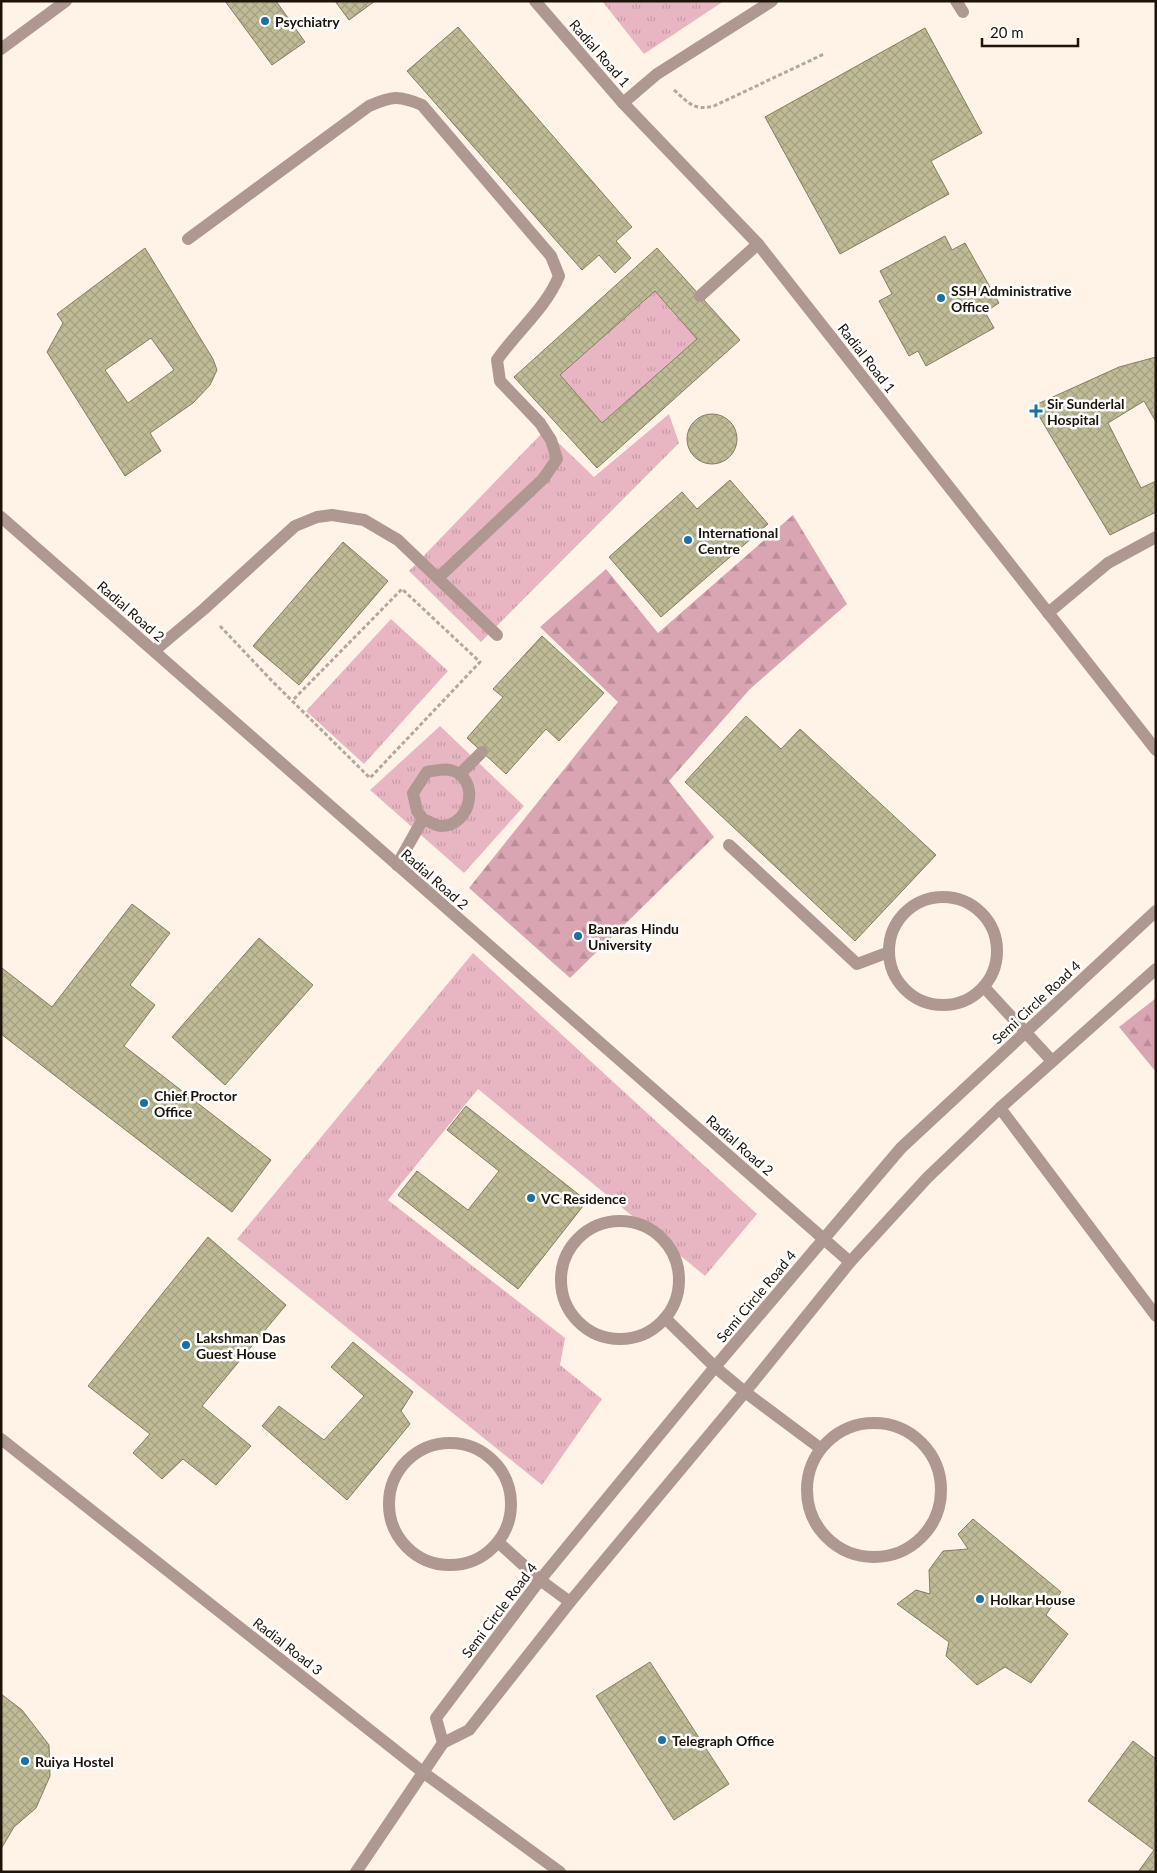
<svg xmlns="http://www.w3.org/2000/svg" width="1157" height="1873" font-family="Lato,sans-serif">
	<defs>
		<pattern id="grass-tufts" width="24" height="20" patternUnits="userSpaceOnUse" patternTransform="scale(1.25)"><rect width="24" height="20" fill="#e8b5c2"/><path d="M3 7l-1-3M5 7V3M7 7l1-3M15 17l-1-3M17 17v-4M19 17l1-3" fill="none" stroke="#c79ba5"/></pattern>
		<pattern id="forest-firs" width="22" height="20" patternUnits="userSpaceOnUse" patternTransform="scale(1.25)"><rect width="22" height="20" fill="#daa5b3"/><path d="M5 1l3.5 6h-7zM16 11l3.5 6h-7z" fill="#bb8d99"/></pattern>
		<pattern id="building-cross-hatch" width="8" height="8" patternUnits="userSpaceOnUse" patternTransform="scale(1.25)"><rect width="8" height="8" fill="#bebb96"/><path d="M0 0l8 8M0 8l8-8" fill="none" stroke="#a3a080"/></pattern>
	</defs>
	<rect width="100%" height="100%" fill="#fff3e8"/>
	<g fill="url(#grass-tufts)">
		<polygon points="602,1 724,1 644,54"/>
		<polygon points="655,291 697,339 602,423 560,375"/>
		<polygon points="669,414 679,443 481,642 409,571 545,430 594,477"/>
		<polygon points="391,619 448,671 364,764 306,711"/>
		<polygon points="440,726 524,806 464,873 370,790"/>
		<polygon points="473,953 757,1214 705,1276 478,1089 388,1200 565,1338 560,1365 602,1399 542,1485 237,1239"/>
	</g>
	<g fill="url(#forest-firs)">
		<polygon points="793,515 847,604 750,689 669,781 714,837 570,978 469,888 618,702 540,627 606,569 658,633"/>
		<polygon points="1156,998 1156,1072 1119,1027"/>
	</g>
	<g fill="url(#building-cross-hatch)" stroke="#837f5d" fill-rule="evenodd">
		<polygon points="225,1 276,1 305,42 272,65"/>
		<polygon points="335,1 375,1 349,20"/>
		<polygon points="458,27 632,227 616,241 631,258 615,273 599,255 582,270 407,71"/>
		<polygon points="925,28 982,133 931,161 949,194 840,254 765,117"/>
		<polygon points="945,236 952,250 965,243 999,303 985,312 994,328 926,366 918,351 909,356 879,301 892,294 880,271"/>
		<path d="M145,248L213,359L217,370L210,385L193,403L150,433L161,451L125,476L47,352L63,323L57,314ZM151,338L174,370L128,403L105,370Z"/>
		<path d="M657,248L740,340L597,468L514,377ZM655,291L697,339L602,423L560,375Z"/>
		<polygon points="1156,357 1156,422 1144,401 1108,423 1141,488 1156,481 1156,512 1110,535 1033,406 1119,367"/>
		<circle cx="712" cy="439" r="25"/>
		<polygon points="730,480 768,524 661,617 609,557 682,492 697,509"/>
		<polygon points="343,542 388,581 299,685 253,646"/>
		<polygon points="542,636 604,693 559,741 546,729 506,774 467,738 503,697 493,689"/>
		<polygon points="746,716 781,749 800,729 936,855 855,941 685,782"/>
		<polygon points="132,904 170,933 130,985 155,1005 124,1046 271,1160 232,1212 1,1034 2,968 52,1007"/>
		<polygon points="259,938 313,985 225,1085 172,1037"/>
		<polygon points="466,1106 587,1201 518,1289 398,1195 417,1171 468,1210 499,1171 447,1130"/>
		<polygon points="208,1237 286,1305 202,1406 251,1446 216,1485 183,1459 162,1479 133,1453 150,1434 88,1386"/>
		<polygon points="353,1342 413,1392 401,1411 410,1424 347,1500 262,1426 279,1406 324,1440 364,1396 331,1367"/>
		<polygon points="973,1519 1061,1592 1046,1615 1068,1634 1031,1683 1005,1667 977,1685 946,1656 949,1642 897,1604 916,1590 930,1594 929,1570 943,1551 968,1549 958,1534"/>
		<polygon points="650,1662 729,1784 674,1820 596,1696"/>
		<polygon points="1,1694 22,1710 49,1745 50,1776 36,1808 14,1827 1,1849"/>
		<polygon points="1133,1741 1156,1759 1156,1872 1138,1872 1154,1850 1088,1801"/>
	</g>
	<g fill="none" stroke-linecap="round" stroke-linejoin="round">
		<g stroke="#b3a89d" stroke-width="3" stroke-dasharray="4 2.5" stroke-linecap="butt">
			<path d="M674,90C689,103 693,111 714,106L824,54"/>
			<polyline points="220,626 272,681 370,778 480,662 402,589 293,700"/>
		</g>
		<g stroke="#b09892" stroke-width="12">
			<polyline points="535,1 623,103 758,244 1156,750"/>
			<polyline points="956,1 963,12"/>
			<polyline points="1,49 66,1"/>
			<polyline points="623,103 657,74 772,1"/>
			<path d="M188,239L369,106C392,96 399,95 422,105L551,256L559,276C546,308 517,331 497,360L500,381L540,423L551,440L557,459L543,479L438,578"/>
			<polyline points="700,296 758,244"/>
			<polyline points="1,517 850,1262"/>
			<polyline points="1048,613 1108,563 1156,537"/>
			<polyline points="154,651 204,609 295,526 317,517 332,515 364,520 398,540 497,635"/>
			<polyline points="460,774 482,752"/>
			<polyline points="729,845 857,964 889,952"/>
			<path d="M397,865L423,819L417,811L413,793L427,772C434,771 444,768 450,770C481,777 472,826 441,826C436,826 428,821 423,819"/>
			<circle cx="943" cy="951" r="54"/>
			<polyline points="984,987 1052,1061"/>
			<circle cx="620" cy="1280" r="59"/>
			<polyline points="665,1318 715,1367 745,1392 820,1448"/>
			<circle cx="874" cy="1490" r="67"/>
			<polyline points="1,1439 424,1773 560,1872"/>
			<circle cx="450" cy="1504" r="61"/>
			<polyline points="498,1542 540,1580 570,1602"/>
			<polyline points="443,1743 436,1718 540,1580 715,1367 901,1148 1156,911"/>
			<polyline points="356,1872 443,1743 469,1730 570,1602 745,1392 850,1262 927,1178 1000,1108 1156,969"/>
		</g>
		<polyline stroke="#b09892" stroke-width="12" points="1000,1108 1156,1316"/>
	</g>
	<g fill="#1972a1" stroke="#fff" stroke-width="2">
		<circle cx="265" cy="21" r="5"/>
		<circle cx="941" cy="298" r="5"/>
		<path d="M1033.5 403.5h5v5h5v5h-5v5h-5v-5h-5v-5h5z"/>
		<circle cx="688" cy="540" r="5"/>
		<circle cx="578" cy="936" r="5"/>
		<circle cx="144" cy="1103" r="5"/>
		<circle cx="531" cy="1198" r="5"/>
		<circle cx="186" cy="1345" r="5"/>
		<circle cx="980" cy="1599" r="5"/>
		<circle cx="662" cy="1740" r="5"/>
		<circle cx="25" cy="1761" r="5"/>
	</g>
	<g text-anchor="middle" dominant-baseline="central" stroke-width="5" stroke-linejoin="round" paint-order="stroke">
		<g font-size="14" font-weight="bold" fill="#1d1309" stroke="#fff" text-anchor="start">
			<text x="275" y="21">Psychiatry</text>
			<text x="951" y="290">SSH Administrative<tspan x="951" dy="16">Office</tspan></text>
			<text x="1047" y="403">Sir Sunderlal<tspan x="1047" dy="16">Hospital</tspan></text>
			<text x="698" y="532">International<tspan x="698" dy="16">Centre</tspan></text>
			<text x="588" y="928">Banaras Hindu<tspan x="588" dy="16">University</tspan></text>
			<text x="154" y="1095">Chief Proctor<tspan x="154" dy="16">Office</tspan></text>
			<text x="541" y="1198">VC Residence</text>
			<text x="196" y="1337">Lakshman Das<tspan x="196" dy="16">Guest House</tspan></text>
			<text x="990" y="1599">Holkar House</text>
			<text x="672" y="1740">Telegraph Office</text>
			<text x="35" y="1761">Ruiya Hostel</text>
		</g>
		<g font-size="14" fill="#1d1309" stroke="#fff">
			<text transform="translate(600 53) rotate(49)">Radial Road 1</text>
			<text transform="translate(867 358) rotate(52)">Radial Road 1</text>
			<text transform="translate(131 611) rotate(41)">Radial Road 2</text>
			<text transform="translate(435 879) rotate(41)">Radial Road 2</text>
			<text transform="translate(1036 1002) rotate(-43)">Semi Circle Road 4</text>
			<text transform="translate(740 1145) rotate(41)">Radial Road 2</text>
			<text transform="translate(756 1296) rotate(-50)">Semi Circle Road 4</text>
			<text transform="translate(499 1610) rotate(-53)">Semi Circle Road 4</text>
			<text transform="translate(288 1646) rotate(38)">Radial Road 3</text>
		</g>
	</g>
	<rect width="1157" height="1873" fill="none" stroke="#1d1309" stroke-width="5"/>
	<path d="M982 38v8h96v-8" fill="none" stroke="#1d1309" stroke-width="2.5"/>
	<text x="990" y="38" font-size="15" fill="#1d1309" stroke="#ffffff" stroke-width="4" paint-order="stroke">20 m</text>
</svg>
